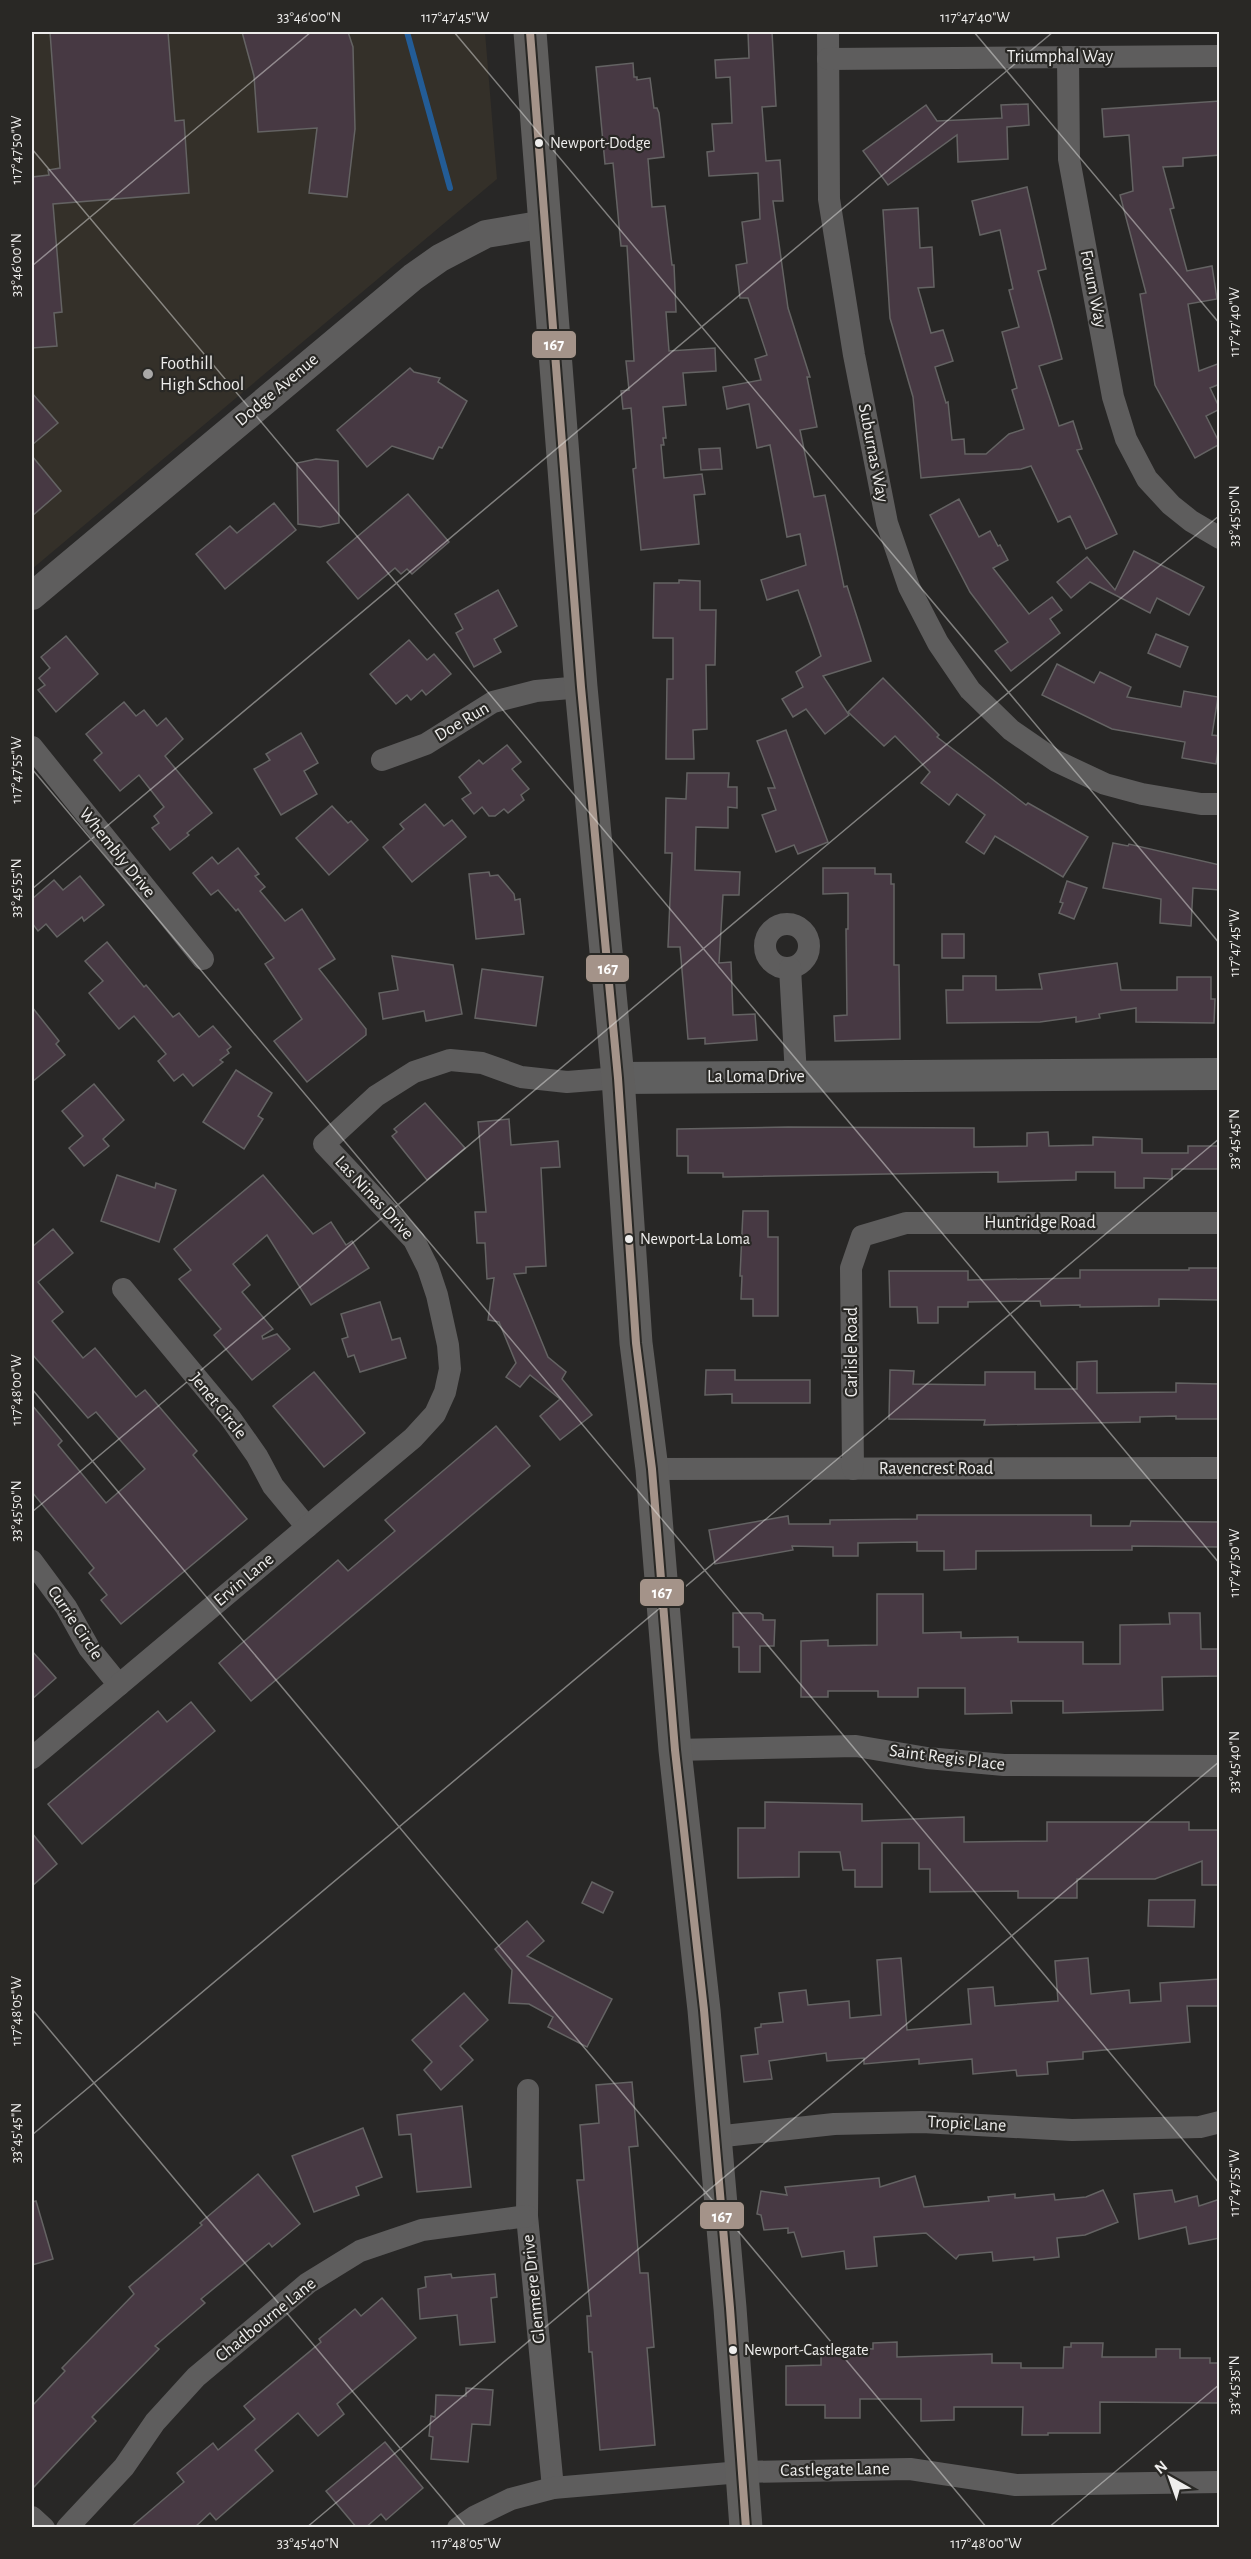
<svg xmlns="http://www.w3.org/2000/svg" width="1251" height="2559" font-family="'Alegreya Sans',sans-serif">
	<rect width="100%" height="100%" fill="#282726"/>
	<polygon fill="#343029" points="32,32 485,32 497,179 32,569"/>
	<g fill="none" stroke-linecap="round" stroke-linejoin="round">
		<polyline stroke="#235c96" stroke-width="6" points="407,32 450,188"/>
	</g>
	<g fill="#473943" stroke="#646363" stroke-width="1.5">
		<polygon points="50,32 168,32 175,121 184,120 189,193 53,204 62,312 54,313 57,346 32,348 32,177 49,175 48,170 60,168"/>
		<polygon points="242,32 348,32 353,47 355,129 347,197 309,193 317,128 258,132 254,76"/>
		<polygon points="748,32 772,32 776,106 762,107 766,161 780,160 783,201 773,201 788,308 810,377 807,377 817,427 800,430 814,497 825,495 844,587 847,586 871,661 823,676 849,715 825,734 806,709 793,717 782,699 803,687 796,672 821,656 798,590 767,600 761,580 806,565 800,534 787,537 770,445 757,448 749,404 727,409 723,387 761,380 755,359 767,355 748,298 740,298 736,265 747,263 742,222 760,219 758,173 709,176 707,152 714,151 712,124 732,123 730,77 716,78 715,60 749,58"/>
		<polygon points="633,63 634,77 637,77 637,80 650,78 654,108 657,108 659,113 664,157 648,159 652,207 665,206 672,265 674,265 676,312 666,312 669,351 715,348 716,371 683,373 686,405 663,407 666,438 663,438 664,445 661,445 664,478 702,474 705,494 694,495 699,544 641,550 633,469 636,468 631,408 623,409 621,391 629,390 626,361 634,361 627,246 621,246 613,163 605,164 596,67"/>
		<polygon points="1220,101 1220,155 1183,158 1183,166 1163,167 1174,208 1170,209 1187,271 1212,266 1217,299 1188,304 1199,371 1220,363 1220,384 1210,388 1220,409 1206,416 1220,444 1195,458 1155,385 1140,294 1146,293 1120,195 1133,191 1129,135 1104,137 1102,109"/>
		<polygon points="1028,104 1029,125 1007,127 1008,159 958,162 957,135 888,185 863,151 926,105 937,121 1002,118 1001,105"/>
		<polygon points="1027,187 1046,269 1038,271 1062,359 1039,366 1059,426 1073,421 1082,449 1077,450 1117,534 1086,549 1070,516 1058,522 1031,466 1021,469 921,478 913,397 890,318 883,210 918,208 920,248 932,247 934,287 918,288 931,333 943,330 953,361 935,367 946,403 948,402 952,440 964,439 965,454 986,454 1009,434 1024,429 1012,390 1017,388 1002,332 1019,327 1009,290 1013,289 1000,230 980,235 972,201"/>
		<polygon points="410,368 414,372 440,378 438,382 467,401 442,448 439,447 433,459 392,446 367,467 337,430"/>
		<polygon points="32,393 58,423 32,445"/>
		<polygon points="720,448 722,469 701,470 699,449"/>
		<polygon points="32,456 61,491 32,516"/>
		<polygon points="316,459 338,461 339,523 320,527 298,524 297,463"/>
		<polygon points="408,494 449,542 412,574 407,569 401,574 395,568 358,599 327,562"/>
		<polygon points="959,499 979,537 990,531 998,546 1000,545 1008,560 993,568 1029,614 1052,597 1062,610 1050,619 1060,633 1011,671 995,651 1008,642 970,592 930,515"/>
		<polygon points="274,503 296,530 225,589 196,554 230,526 237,533"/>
		<polygon points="1134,551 1204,587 1189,615 1157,598 1150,613 1090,582 1071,598 1057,582 1087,557 1115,590"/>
		<polygon points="679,580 700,581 700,610 716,610 715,665 706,665 707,729 693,730 694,759 666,759 667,679 673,679 673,638 653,638 654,583 679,583"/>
		<polygon points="498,590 517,626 494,639 501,652 474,667 456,633 463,629 455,614"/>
		<polygon points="1156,634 1188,647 1180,667 1148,653"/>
		<polygon points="66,636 98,674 56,712 38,690 45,685 39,678 50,668 41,657"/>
		<polygon points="409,640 427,660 434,654 451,674 426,695 422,690 411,700 407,695 396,704 370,674"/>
		<polygon points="1057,664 1094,683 1100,672 1131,687 1127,697 1181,707 1184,691 1218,697 1212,735 1220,736 1216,764 1182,758 1185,742 1112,729 1042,695"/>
		<polygon points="883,678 939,735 937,737 1026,805 1028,803 1088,837 1063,877 995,836 984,854 966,842 985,815 957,794 949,805 921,783 930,772 895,736 884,746 848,712"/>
		<polygon points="124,702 136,716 144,710 157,726 166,718 183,739 165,756 212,813 187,833 189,835 170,850 152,828 159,823 154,816 164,807 139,775 120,791 94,760 102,753 86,734"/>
		<polygon points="786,730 828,842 798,854 794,845 776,852 762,815 776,810 768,788 775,788 757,741"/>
		<polygon points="301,733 318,763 304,771 317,794 281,815 254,769 270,760 266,754"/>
		<polygon points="507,745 521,762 512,769 529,789 521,795 524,800 508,813 504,809 495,816 489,816 482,807 474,814 462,799 471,793 459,777 479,760 483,764"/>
		<polygon points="687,773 729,773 728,787 737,787 737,808 728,807 728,828 696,827 695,870 740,872 739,895 723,895 719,963 731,962 733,1015 755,1014 757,1040 705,1044 705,1038 688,1039 680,947 668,947 672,853 665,853 666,798 686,799"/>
		<polygon points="425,804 444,826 452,820 466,837 412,882 383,847 404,829 400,824"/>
		<polygon points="332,806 348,823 351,821 368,840 329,875 296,838"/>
		<polygon points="1113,843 1128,846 1129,844 1220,865 1220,890 1193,888 1191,926 1160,923 1161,899 1103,888"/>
		<polygon points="238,848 259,874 255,876 265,887 260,891 285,921 302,909 335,959 319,969 366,1029 366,1035 307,1082 274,1041 302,1019 265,964 274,958 238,909 236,911 218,890 211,895 193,873 212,857 218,864"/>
		<polygon points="823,868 875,868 875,874 891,874 891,884 894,884 894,965 899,965 900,1039 835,1041 834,1016 847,1015 846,929 848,929 848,893 823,894"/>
		<polygon points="489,872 490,876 498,875 514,894 515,900 520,899 524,934 476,939 469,874"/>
		<polygon points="80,876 104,905 84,921 82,917 57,937 46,924 38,931 32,923 32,899 54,880 63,890"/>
		<polygon points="1067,881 1087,888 1074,919 1059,913 1063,903 1060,902"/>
		<rect x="942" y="934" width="22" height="24"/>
		<polygon points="107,942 144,987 146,985 173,1017 179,1013 199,1037 213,1026 231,1047 227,1050 229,1053 220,1060 223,1062 193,1086 183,1074 174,1081 158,1061 166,1054 134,1016 119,1029 89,993 103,981 85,961"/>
		<polygon points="392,956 453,965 462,1014 426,1021 424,1011 383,1019 379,993 398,990"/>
		<polygon points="1117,963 1121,990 1177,990 1177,977 1211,977 1211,999 1215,999 1214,1023 1136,1022 1136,1008 1099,1014 1100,1018 1076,1022 1076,1017 1040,1022 947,1023 946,990 963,990 963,976 996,976 996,990 1042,989 1039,974"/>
		<polygon points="482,969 543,977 536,1026 475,1018"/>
		<polygon points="32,1007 59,1041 56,1044 65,1055 32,1082"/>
		<polygon points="236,1070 272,1093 258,1116 263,1119 244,1149 203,1122"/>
		<polygon points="94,1084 124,1120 103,1139 109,1146 84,1166 69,1148 83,1136 62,1111"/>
		<polygon points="425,1103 465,1148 427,1180 392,1136 397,1132 394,1129"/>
		<polygon points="509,1119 511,1145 558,1141 560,1167 541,1168 546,1266 526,1267 526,1273 514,1274 548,1357 566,1372 562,1379 592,1415 560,1440 540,1416 560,1399 530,1375 520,1387 506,1377 516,1363 499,1322 488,1320 494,1278 487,1279 485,1243 477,1243 475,1212 486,1212 478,1122"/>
		<polygon points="788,1127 974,1128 974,1147 1027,1146 1027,1133 1048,1132 1049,1146 1093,1145 1093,1137 1142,1139 1142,1153 1188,1153 1188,1146 1220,1146 1220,1169 1172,1169 1172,1179 1144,1178 1144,1188 1115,1188 1115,1172 1076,1172 1076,1180 998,1182 998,1172 723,1177 723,1173 688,1173 688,1156 677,1156 677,1129"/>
		<polygon points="117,1175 155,1188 156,1183 176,1190 159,1242 101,1221"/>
		<polygon points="263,1175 313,1234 331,1222 346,1245 352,1241 369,1268 311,1305 267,1235 233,1264 250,1285 242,1292 273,1329 262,1336 263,1339 277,1334 290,1349 252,1380 214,1335 221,1329 179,1279 191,1270 174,1249"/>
		<polygon points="743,1211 768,1211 768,1237 778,1237 778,1316 753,1316 753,1299 741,1299 742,1276 740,1276"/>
		<polygon points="53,1229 73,1253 38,1282 63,1312 52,1321 83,1358 95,1348 136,1397 145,1390 197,1451 193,1455 247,1519 121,1624 101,1600 107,1595 89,1573 94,1568 32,1492 32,1405 62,1441 58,1445 106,1503 145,1469 96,1412 88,1418 32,1354 32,1247"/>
		<polygon points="1189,1268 1220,1268 1220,1300 1159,1299 1159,1306 1080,1307 1080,1305 1041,1306 1040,1301 968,1302 968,1307 938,1307 938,1323 918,1323 917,1307 890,1307 889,1271 968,1271 968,1280 1080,1278 1080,1270 1189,1270"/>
		<polygon points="380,1302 392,1340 400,1338 406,1358 360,1372 354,1355 348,1357 342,1339 348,1337 341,1314"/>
		<polygon points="1097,1361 1097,1393 1176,1392 1176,1383 1220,1384 1220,1419 1176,1419 1176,1416 1140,1417 1140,1422 984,1425 985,1420 889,1419 890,1370 914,1371 913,1384 985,1385 985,1372 1035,1372 1035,1389 1077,1389 1077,1362"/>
		<polygon points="706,1370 735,1370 735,1380 810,1380 810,1403 732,1403 732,1394 705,1395"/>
		<polygon points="314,1372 365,1433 324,1467 273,1406"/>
		<polygon points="496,1426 530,1466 251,1701 219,1663 338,1560 348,1571 395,1531 385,1520"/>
		<polygon points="917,1515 1091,1515 1091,1526 1130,1526 1131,1521 1220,1522 1220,1547 1132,1546 1132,1550 976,1551 976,1569 944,1570 944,1551 917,1551 917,1542 858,1543 858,1556 833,1556 833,1547 792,1546 793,1550 715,1564 709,1530 788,1516 789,1524 830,1524 830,1520 917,1519"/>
		<polygon points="877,1594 923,1594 923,1633 961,1632 961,1638 1018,1637 1018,1642 1083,1642 1083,1664 1120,1664 1120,1625 1170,1624 1169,1613 1200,1613 1201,1649 1220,1649 1220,1676 1162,1677 1163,1710 1063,1713 1063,1701 1011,1701 1012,1713 965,1714 965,1688 918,1688 918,1697 878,1697 878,1691 828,1691 828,1697 801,1697 801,1641 828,1640 828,1646 877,1645"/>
		<polygon points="733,1613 760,1613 763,1615 763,1620 775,1620 774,1646 760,1646 760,1672 739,1672 739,1647 733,1647"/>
		<polygon points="32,1651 56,1678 32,1699"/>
		<polygon points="191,1702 215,1731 82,1844 48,1804 158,1711 167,1722"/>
		<polygon points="765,1802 862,1804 862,1821 964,1817 964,1842 1047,1841 1047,1822 1189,1822 1189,1830 1220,1830 1220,1885 1202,1885 1202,1861 1155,1879 1077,1879 1077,1898 1018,1898 1018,1891 930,1892 930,1869 919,1869 919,1843 882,1843 882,1887 855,1887 855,1870 843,1870 840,1852 799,1852 799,1877 738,1878 738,1828 765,1828"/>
		<polygon points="32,1833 57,1864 32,1886"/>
		<polygon points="592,1882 613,1892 603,1913 582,1903"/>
		<polygon points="1149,1900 1195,1900 1194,1927 1148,1926"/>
		<polygon points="527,1921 544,1941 527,1956 612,1999 587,2047 548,2027 553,2017 529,2004 509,2003 512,1970 495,1949"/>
		<polygon points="901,1958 907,2030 971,2024 968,1989 993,1987 995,2006 1058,2001 1055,1961 1088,1958 1091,1994 1129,1990 1130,2003 1161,2001 1160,1983 1220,1979 1220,2006 1187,2006 1190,2042 1083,2052 1083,2059 1047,2062 1048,2074 1017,2076 1016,2070 973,2074 972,2059 919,2064 919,2059 864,2064 864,2058 827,2061 826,2053 769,2061 772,2079 744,2082 741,2056 758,2054 755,2028 761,2027 761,2024 783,2022 779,1993 806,1990 808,2005 849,2001 850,2018 881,2015 877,1960"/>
		<polygon points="464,1993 488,2020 460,2046 473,2060 441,2090 424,2070 432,2062 412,2040"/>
		<polygon points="632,2082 638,2146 629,2147 640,2273 648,2273 654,2347 647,2348 655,2445 600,2450 592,2352 589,2352 587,2316 591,2316 577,2180 584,2180 580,2125 599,2123 596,2085"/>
		<polygon points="462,2106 471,2187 417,2192 411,2134 399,2135 397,2115"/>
		<polygon points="363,2128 382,2177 356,2187 359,2195 314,2212 292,2156"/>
		<polygon points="258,2174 300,2224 272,2247 269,2243 201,2299 205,2303 155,2346 159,2349 92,2417 96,2421 32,2489 32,2406 65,2371 62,2368 134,2294 129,2287 202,2225 200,2223"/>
		<polygon points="915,2176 924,2207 989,2201 988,2197 1015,2194 1015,2198 1054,2194 1055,2200 1086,2197 1103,2190 1118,2222 1085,2235 1057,2238 1059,2257 1034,2260 1034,2257 993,2261 992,2252 959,2255 956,2259 926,2233 874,2237 877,2266 846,2269 844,2251 802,2257 794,2232 788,2233 788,2228 764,2230 761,2215 757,2214 761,2191 787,2195 785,2187 879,2178 880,2187"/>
		<polygon points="1172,2190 1175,2202 1197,2196 1199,2206 1220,2199 1220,2238 1189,2244 1186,2227 1139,2239 1134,2194"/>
		<polygon points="36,2201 53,2259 32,2265 32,2202"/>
		<polygon points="451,2274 452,2278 495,2274 497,2297 491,2298 495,2342 460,2345 457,2315 420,2319 418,2289 426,2287 425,2277"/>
		<polygon points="382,2298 416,2338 337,2404 344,2414 318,2436 298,2413 255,2450 273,2471 216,2520 210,2513 194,2528 130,2528 184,2482 177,2473 213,2443 218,2450 255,2419 244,2406 321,2342 319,2339 355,2309 361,2316"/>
		<polygon points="897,2342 897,2357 992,2354 992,2363 1021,2363 1021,2368 1063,2368 1064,2347 1071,2347 1071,2343 1103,2343 1102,2357 1156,2357 1156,2349 1180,2349 1180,2358 1210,2358 1210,2363 1220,2363 1220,2403 1100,2402 1100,2433 1048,2433 1048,2435 1022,2435 1023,2407 954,2407 954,2420 921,2421 921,2399 860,2399 860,2418 825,2418 825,2405 786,2405 786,2366 821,2365 821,2351 848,2351 848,2348 873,2349 873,2343"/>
		<polygon points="466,2388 493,2390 490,2425 472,2424 468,2462 431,2459 433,2437 429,2436 431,2416 435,2417 436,2395 466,2396"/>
		<polygon points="385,2442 423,2488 386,2520 381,2514 365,2528 357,2528 326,2491"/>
	</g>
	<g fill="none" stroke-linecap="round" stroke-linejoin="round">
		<g stroke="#5e5d5d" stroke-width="22">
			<polyline points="828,32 829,199 854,355 887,523 909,587 938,643 970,690 1011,730 1056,761 1105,784 1142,794 1201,804 1220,804"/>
			<polyline points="1068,57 1069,159 1113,397 1126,439 1147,479 1171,505 1191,521 1220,538"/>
			<polyline points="828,59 1220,56"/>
			<polyline points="32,747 203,959"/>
			<polyline points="382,760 426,744 493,702 536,691 581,687"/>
			<circle cx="787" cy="946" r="22"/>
			<polyline points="790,968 796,1076"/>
			<polyline points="123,1289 231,1419 257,1456 273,1486 307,1527"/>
			<polyline points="652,1469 1220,1468"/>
			<polyline points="853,1469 851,1268 862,1236 906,1223 1220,1223"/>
			<polyline points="32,1561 66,1607 89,1648 119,1685"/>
			<polyline points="675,1750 856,1746 927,1758 1004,1765 1220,1766"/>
			<polyline points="32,1758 413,1438 435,1414 445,1392 450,1369 448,1345 437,1295 428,1268 414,1240 324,1144 376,1096 414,1072 450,1060 482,1063 521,1077 567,1082 618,1078"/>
			<polyline points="528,2090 527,2216 553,2488"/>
			<polyline points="715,2137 834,2124 922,2122 1072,2130 1200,2127 1220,2122"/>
			<polyline points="32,2517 44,2528"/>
			<polyline points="67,2528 124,2467 155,2422 196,2377 308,2283 360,2251 422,2230 527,2216"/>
			<polyline points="458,2528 474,2517 511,2499 553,2488 741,2472 910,2469 1016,2485 1220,2482"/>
		</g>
		<polyline stroke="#5e5d5d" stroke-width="28" points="32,596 413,277 440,258 486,234 545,224"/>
		<polyline stroke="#5f5f5f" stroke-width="32" points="618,1078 1220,1074"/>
		<polyline stroke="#5f5e5d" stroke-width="33" points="530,32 581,687 618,1078 636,1343 652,1469 675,1750 704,2010 730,2308 746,2528"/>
		<g stroke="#292825" stroke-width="12">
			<polyline id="bus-1" points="530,32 581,687 618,1078 636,1343 652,1469 675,1750 704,2010 730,2308 746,2528"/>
		</g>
		<use href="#bus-1" stroke="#a49389" stroke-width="8"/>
	</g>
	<path fill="none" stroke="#eeedec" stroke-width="1.5" stroke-opacity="0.45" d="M454,32L1220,944M974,32L1220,324M32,149L1220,1564M32,266L311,32M32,769L1220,2184M32,889L1053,32M32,1389L987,2528M32,1512L1220,515M32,2009L467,2528M32,2135L1220,1138M306,2528L1220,1761M1048,2528L1220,2384"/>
	<g fill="#eeedec" stroke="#292825" stroke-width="2">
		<circle cx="539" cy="143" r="5"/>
		<circle cx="629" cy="1239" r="5"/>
		<circle cx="733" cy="2350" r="5"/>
	</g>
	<circle fill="#a9a8a7" stroke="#292825" stroke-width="2" cx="148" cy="374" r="6"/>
	<g text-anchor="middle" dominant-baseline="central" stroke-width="4.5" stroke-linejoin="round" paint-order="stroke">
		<g font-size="16" fill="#eeedec" stroke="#292825" text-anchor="start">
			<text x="550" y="143">Newport-Dodge</text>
			<text x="640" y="1239">Newport-La Loma</text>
			<text x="744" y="2350">Newport-Castlegate</text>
		</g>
		<g font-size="18" fill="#eeedec" stroke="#292825">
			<text x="1060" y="57">Triumphal Way</text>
			<text transform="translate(1093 289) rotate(79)">Forum Way</text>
			<text transform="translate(277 390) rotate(-40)">Dodge Avenue</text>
			<text transform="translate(873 453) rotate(79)">Suburnas Way</text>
			<text transform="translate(462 722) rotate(-31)">Doe Run</text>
			<text transform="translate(117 853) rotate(51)">Whembly Drive</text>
			<text x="756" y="1077">La Loma Drive</text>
			<text transform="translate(374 1198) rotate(47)">Las Ninas Drive</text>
			<text x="1040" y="1223">Huntridge Road</text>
			<text transform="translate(852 1352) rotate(-90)">Carlisle Road</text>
			<text transform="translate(218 1406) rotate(51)">Jenet Circle</text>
			<text x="936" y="1469">Ravencrest Road</text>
			<text transform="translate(244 1580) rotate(-40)">Ervin Lane</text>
			<text transform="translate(75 1623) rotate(56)">Currie Circle</text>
			<text transform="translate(947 1758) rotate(7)">Saint Regis Place</text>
			<text transform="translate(967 2124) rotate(3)">Tropic Lane</text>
			<text transform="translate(534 2289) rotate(-96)">Glenmere Drive</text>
			<text transform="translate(266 2320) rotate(-39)">Chadbourne Lane</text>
			<text transform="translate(835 2470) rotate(-1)">Castlegate Lane</text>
		</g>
		<g font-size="18" fill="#eeedec" stroke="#292825" text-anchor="start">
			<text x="160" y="364">Foothill<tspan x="160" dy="21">High School</tspan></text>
		</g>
	</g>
	<g stroke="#292825" stroke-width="2">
		<rect x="531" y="330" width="46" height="29" rx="6" fill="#a49389"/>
		<rect x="585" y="954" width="45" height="29" rx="6" fill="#a49389"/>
		<rect x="639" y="1578" width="46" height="29" rx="6" fill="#a49389"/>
		<rect x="699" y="2201" width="46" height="29" rx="6" fill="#a49389"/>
	</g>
	<g font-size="16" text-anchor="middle" font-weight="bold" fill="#fff">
		<text x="554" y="350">167</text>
		<text x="608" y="974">167</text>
		<text x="662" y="1598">167</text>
		<text x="722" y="2222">167</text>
	</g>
	<rect width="1251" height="2559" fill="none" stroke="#292825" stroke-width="66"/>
	<g transform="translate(1170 2478) rotate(320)" stroke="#292825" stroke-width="4.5" paint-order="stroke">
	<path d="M0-4.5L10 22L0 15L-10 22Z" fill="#eeedec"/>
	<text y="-9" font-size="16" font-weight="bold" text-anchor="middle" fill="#eeedec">N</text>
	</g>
	<rect x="33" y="33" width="1185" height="2493" fill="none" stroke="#eeedec" stroke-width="2"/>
	<g font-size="15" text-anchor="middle" fill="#eeedec">
		<text x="309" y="22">33°46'00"N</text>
		<text x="455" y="22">117°47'45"W</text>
		<text x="975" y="22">117°47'40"W</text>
		<text transform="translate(16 150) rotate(-90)" y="5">117°47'50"W</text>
		<text transform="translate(16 265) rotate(-90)" y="5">33°46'00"N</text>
		<text transform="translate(1234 322) rotate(-90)" y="5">117°47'40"W</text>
		<text transform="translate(1234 516) rotate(-90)" y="5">33°45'50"N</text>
		<text transform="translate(16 770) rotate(-90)" y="5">117°47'55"W</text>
		<text transform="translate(16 888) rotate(-90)" y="5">33°45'55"N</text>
		<text transform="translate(1234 943) rotate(-90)" y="5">117°47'45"W</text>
		<text transform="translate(1234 1139) rotate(-90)" y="5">33°45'45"N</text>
		<text transform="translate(16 1390) rotate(-90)" y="5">117°48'00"W</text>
		<text transform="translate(16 1511) rotate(-90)" y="5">33°45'50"N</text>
		<text transform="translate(1234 1563) rotate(-90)" y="5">117°47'50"W</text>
		<text transform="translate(1234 1762) rotate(-90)" y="5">33°45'40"N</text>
		<text transform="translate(16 2011) rotate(-90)" y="5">117°48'05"W</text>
		<text transform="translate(16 2133) rotate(-90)" y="5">33°45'45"N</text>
		<text transform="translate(1234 2183) rotate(-90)" y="5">117°47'55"W</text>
		<text transform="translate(1234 2385) rotate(-90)" y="5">33°45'35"N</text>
		<text x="308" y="2548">33°45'40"N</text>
		<text x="466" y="2548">117°48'05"W</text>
		<text x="986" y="2548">117°48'00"W</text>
	</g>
</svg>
